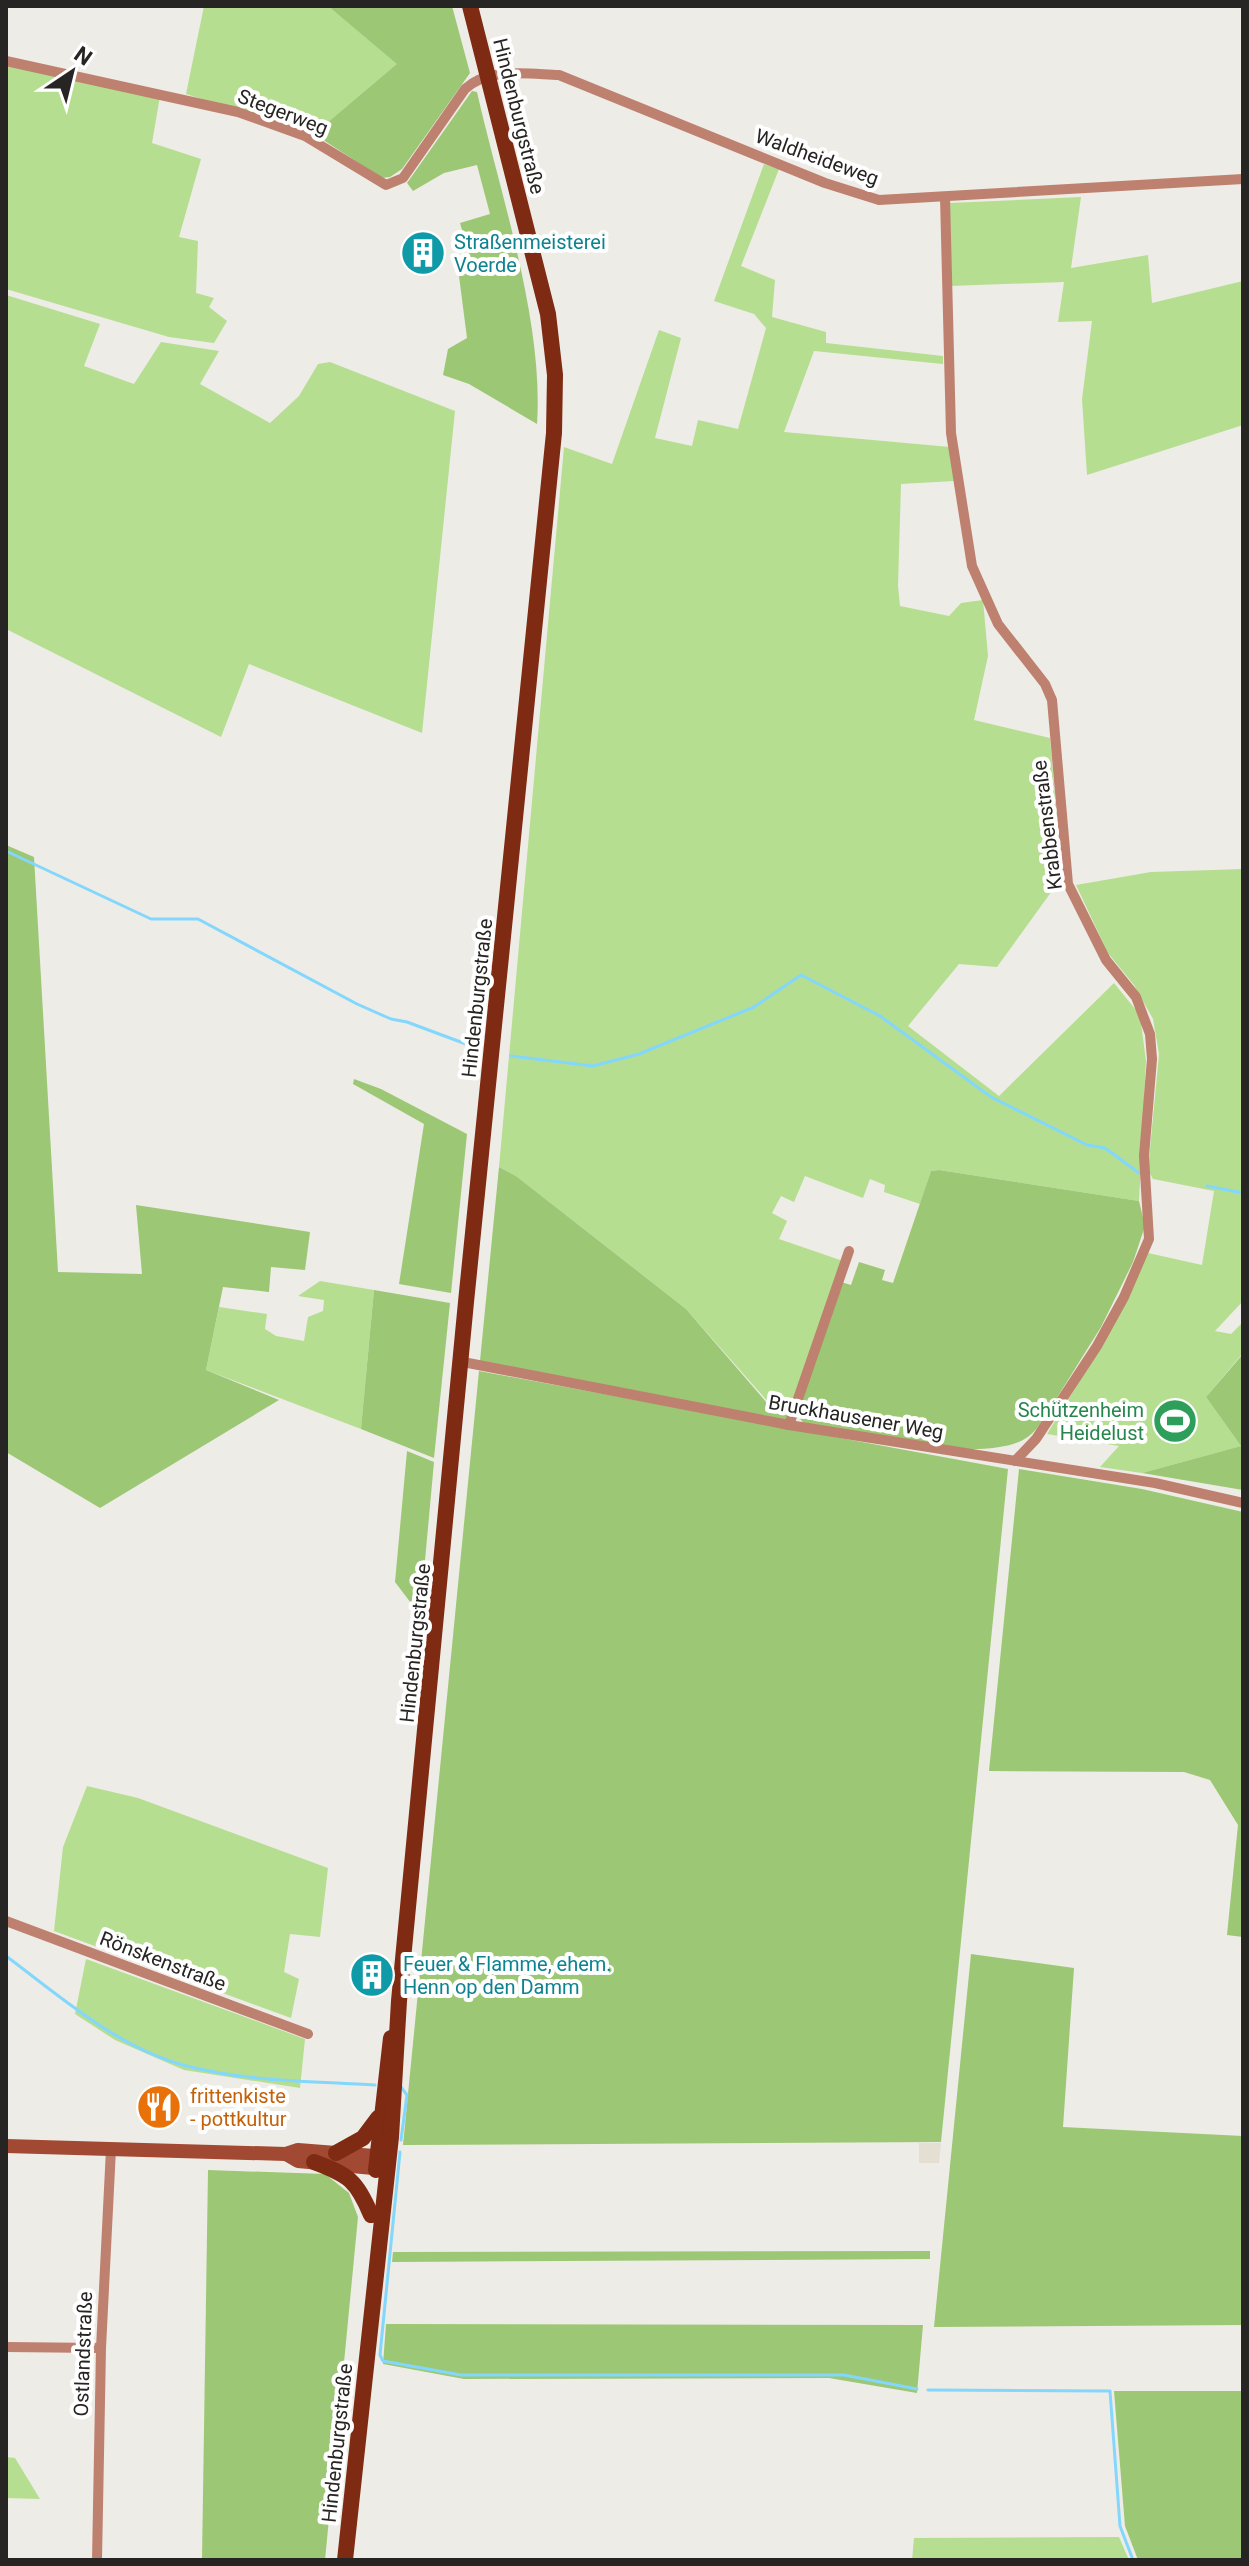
<svg xmlns="http://www.w3.org/2000/svg" width="1249" height="2566" font-family="Roboto,sans-serif">
	<rect width="100%" height="100%" fill="#eeece6"/>
	<polygon fill="#e4dfd2" points="919,2143 941,2143 939,2163 919,2163"/>
	<g fill="#b5de91">
		<polygon points="204,6 328,6 398,64 314,134 186,94"/>
		<polygon points="6,66 160,96 152,143 201,159 179,237 198,241 196,293 214,298 209,307 227,321 214,343 169,337 6,289"/>
		<polygon points="764,164 779,169 741,266 775,280 772,317 826,332 826,343 943,356 943,364 814,351 784,432 950,447 954,481 901,484 898,586 900,606 949,616 961,603 983,600 988,656 974,720 1050,738 1062,877 997,967 959,964 908,1026 999,1096 1114,983 1140,1015 1146,1061 1139,1201 939,1170 931,1171 920,1204 884,1192 885,1185 870,1179 863,1198 805,1176 794,1202 781,1196 772,1213 787,1221 779,1239 843,1261 791,1410 778,1413 686,1309 516,1176 499,1167 564,447 612,464 659,330 681,338 655,438 692,446 698,420 738,429 766,328 754,314 714,301"/>
		<polygon points="1081,197 1071,268 1148,255 1152,303 1243,281 1243,425 1087,475 1082,399 1092,321 1058,322 1064,282 950,286 950,203"/>
		<polygon points="6,295 100,324 84,366 134,384 161,342 219,351 200,384 270,423 299,396 318,364 330,362 455,411 422,733 249,664 221,737 6,629"/>
		<polygon points="1243,869 1243,1301 1215,1331 1231,1334 1243,1322 1243,1353 1206,1397 1241,1446 1142,1473 1100,1467 1119,1446 1047,1434 1100,1348 1148,1253 1202,1265 1214,1191 1153,1179 1148,1170 1159,1054 1153,1019 1134,985 1108,953 1076,885 1151,872"/>
		<polygon points="320,1281 374,1290 361,1429 206,1370 219,1307 267,1314 265,1329 276,1336 304,1341 308,1317 323,1311 324,1300 298,1296"/>
		<polygon points="87,1786 138,1798 328,1868 320,1937 290,1934 284,1972 299,1979 291,2018 54,1931 63,1847"/>
		<polygon points="86,1959 305,2039 300,2088 184,2070 115,2040 75,2014"/>
		<polygon points="6,2457 15,2458 40,2499 6,2498"/>
		<polygon points="1119,2537 1129,2560 912,2560 914,2538"/>
	</g>
	<g fill="#9cc774">
		<polygon points="328,6 452,6 470,73 402,169 390,177 382,178 314,134 397,64"/>
		<path d="M472,91L477,92C500,194 544,321 537,424L469,384L443,375L448,349L467,338L459,276L474,271L460,223L490,214L477,165L444,173L413,191L407,183Z"/>
		<polygon points="6,845 34,857 58,1272 142,1274 136,1205 310,1232 305,1270 271,1267 269,1292 223,1287 206,1370 279,1400 100,1508 6,1452"/>
		<polygon points="354,1079 381,1089 467,1134 451,1293 399,1284 424,1124 353,1084"/>
		<polygon points="499,1167 516,1176 686,1309 773,1410 779,1413 791,1410 786,1420 480,1361"/>
		<path d="M939,1170L1139,1201L1145,1226L1133,1262L1101,1327L1043,1420C1037,1429 1031,1436 1021,1441C971,1463 861,1434 805,1425L795,1412L841,1282L851,1285L859,1262L885,1270L882,1280L893,1283L931,1171Z"/>
		<polygon points="374,1290 450,1303 434,1458 361,1429"/>
		<polygon points="1243,1354 1243,1490 1142,1473 1241,1446 1206,1397"/>
		<polygon points="479,1371 1008,1469 941,2142 403,2145"/>
		<polygon points="407,1451 434,1462 420,1615 395,1582"/>
		<polygon points="1019,1469 1142,1489 1243,1512 1243,1937 1227,1935 1238,1825 1210,1780 1184,1772 989,1771"/>
		<polygon points="971,1954 1074,1968 1063,2127 1243,2136 1243,2325 934,2327"/>
		<polygon points="208,2170 325,2174 349,2193 358,2217 325,2560 202,2560"/>
		<polygon points="930,2251 930,2259 392,2262 393,2252"/>
		<polygon points="386,2324 923,2325 917,2393 829,2378 464,2379 383,2364"/>
		<polygon points="1114,2391 1243,2391 1243,2560 1138,2560 1125,2526"/>
	</g>
	<g fill="none" stroke-linecap="round" stroke-linejoin="round">
		<g stroke="#83d7fc" stroke-width="3">
			<polyline points="6,851 151,919 198,919 357,1004 391,1019 407,1022 474,1047"/>
			<polyline points="511,1056 593,1066 639,1054 754,1007 801,975 880,1016 991,1097 1087,1145 1105,1148 1139,1173"/>
			<polyline points="1207,1186 1243,1193"/>
			<path d="M6,1956C61,1997 119,2049 187,2066C248,2082 314,2081 375,2085"/>
			<polyline points="401,2140 407,2095 401,2087"/>
			<polyline points="400,2152 380,2355 383,2361 461,2375 844,2375 917,2389"/>
			<polyline points="928,2390 1110,2391 1120,2526 1133,2560"/>
		</g>
		<g stroke="#be806f" stroke-width="10">
			<path d="M6,61L238,112L305,136L386,185L403,178L465,89C489,67 528,74 559,75L825,183L879,200L1243,179"/>
			<polyline points="945,197 951,433 972,566 998,624 1045,684 1052,700 1068,884 1106,960 1136,997 1150,1034 1152,1059 1144,1156 1149,1239 1124,1297 1097,1346 1036,1439 1015,1461"/>
			<polyline points="463,1362 789,1425 1155,1483 1243,1503"/>
			<polyline points="789,1425 849,1251"/>
			<polyline points="6,1921 308,2034"/>
			<polyline points="6,2347 101,2348"/>
			<polyline points="97,2560 101,2348 111,2149"/>
		</g>
		<g stroke="#a14932" stroke-width="14">
			<polyline points="6,2146 286,2154 298,2150 387,2157"/>
			<polyline points="286,2154 298,2161 384,2169"/>
		</g>
		<g stroke="#7f2a12" stroke-width="16">
			<polyline points="336,2153 363,2138 378,2118"/>
			<path d="M314,2162C349,2175 357,2181 371,2215"/>
			<polyline points="376,2170 391,2038"/>
			<polyline points="345,2560 391,2137 399,2001 466,1302 554,433 555,375 548,314 470,6"/>
		</g>
	</g>
	<defs>
		<g id="building-disc" transform="scale(2.3)"><circle r="9.5" fill="#0f9aa8" stroke="#fff"/><path d="M-4-6H4V6H1V3H-1V6H-4ZM-2.5-4.3h1.7v1.8h-1.7ZM.8-4.3h1.7v1.8H.8ZM-2.5-1h1.7V.8h-1.7ZM.8-1h1.7V.8H.8Z" fill="#fff"/></g>
		<g id="stadium-disc" transform="scale(2.3)"><circle r="9.5" fill="#2e9e5b" stroke="#fff"/><path d="M0-5a6.5 5 0 1 0 0 10a6.5 5 0 1 0 0-10ZM-3.5-1.8h7v3.6h-7Z" fill="#fff"/></g>
		<g id="restaurant-disc" transform="scale(2.3)"><circle r="9.5" fill="#e8710a" stroke="#fff"/><path d="M-5-6h1v4h1v-4h1v4h1v-4h1v5L-1.5 .5V6h-2V.5L-5-1ZM5-6V6H3V1.5H1.5Q1.5-4 5-6Z" fill="#fff"/></g>
	</defs>
	<g fill-rule="evenodd">
		<use href="#building-disc" x="423" y="253"/>
		<use href="#stadium-disc" x="1175" y="1421"/>
		<use href="#building-disc" x="372" y="1975"/>
		<use href="#restaurant-disc" x="159" y="2107"/>
	</g>
	<g text-anchor="middle" dominant-baseline="central" stroke-width="8" stroke-linejoin="round" paint-order="stroke">
		<g font-size="20" fill="#262523" stroke="#fff">
			<text transform="translate(283 112) rotate(21)">Stegerweg</text>
			<text transform="translate(519 116) rotate(76)">Hindenburgstraße</text>
			<text transform="translate(817 157) rotate(20)">Waldheideweg</text>
			<text transform="translate(1047 825) rotate(-97)">Krabbenstraße</text>
			<text transform="translate(477 998) rotate(-84)">Hindenburgstraße</text>
			<text transform="translate(856 1417) rotate(10)">Bruckhausener Weg</text>
			<text transform="translate(415 1643) rotate(-84)">Hindenburgstraße</text>
			<text transform="translate(163 1961) rotate(21)">Rönskenstraße</text>
			<text transform="translate(83 2354) rotate(-88)">Ostlandstraße</text>
			<text transform="translate(337 2443) rotate(-84)">Hindenburgstraße</text>
		</g>
		<g font-size="20" fill="#0d838f" stroke="#fff" text-anchor="start">
			<text x="454" y="242">Straßenmeisterei<tspan x="454" dy="23">Voerde</tspan></text>
			<text x="403" y="1964">Feuer &amp; Flamme, ehem.<tspan x="403" dy="23">Henn op den Damm</tspan></text>
		</g>
		<g font-size="20" fill="#27864d" stroke="#fff" text-anchor="end">
			<text x="1144" y="1410">Schützenheim<tspan x="1144" dy="23">Heidelust</tspan></text>
		</g>
		<g font-size="20" fill="#c56008" stroke="#fff" text-anchor="start">
			<text x="190" y="2096">frittenkiste<tspan x="190" dy="23">- pottkultur</tspan></text>
		</g>
	</g>
	<rect width="1249" height="2566" fill="none" stroke="#262523" stroke-width="16"/>
	<g transform="translate(72 72) rotate(35)" stroke="#ffffff" stroke-width="6" paint-order="stroke">
	<path d="M0-6L14 30L0 20L-14 30Z" fill="#262523"/>
	<text y="-12" font-size="22" font-weight="bold" text-anchor="middle" fill="#262523">N</text>
	</g>
</svg>
